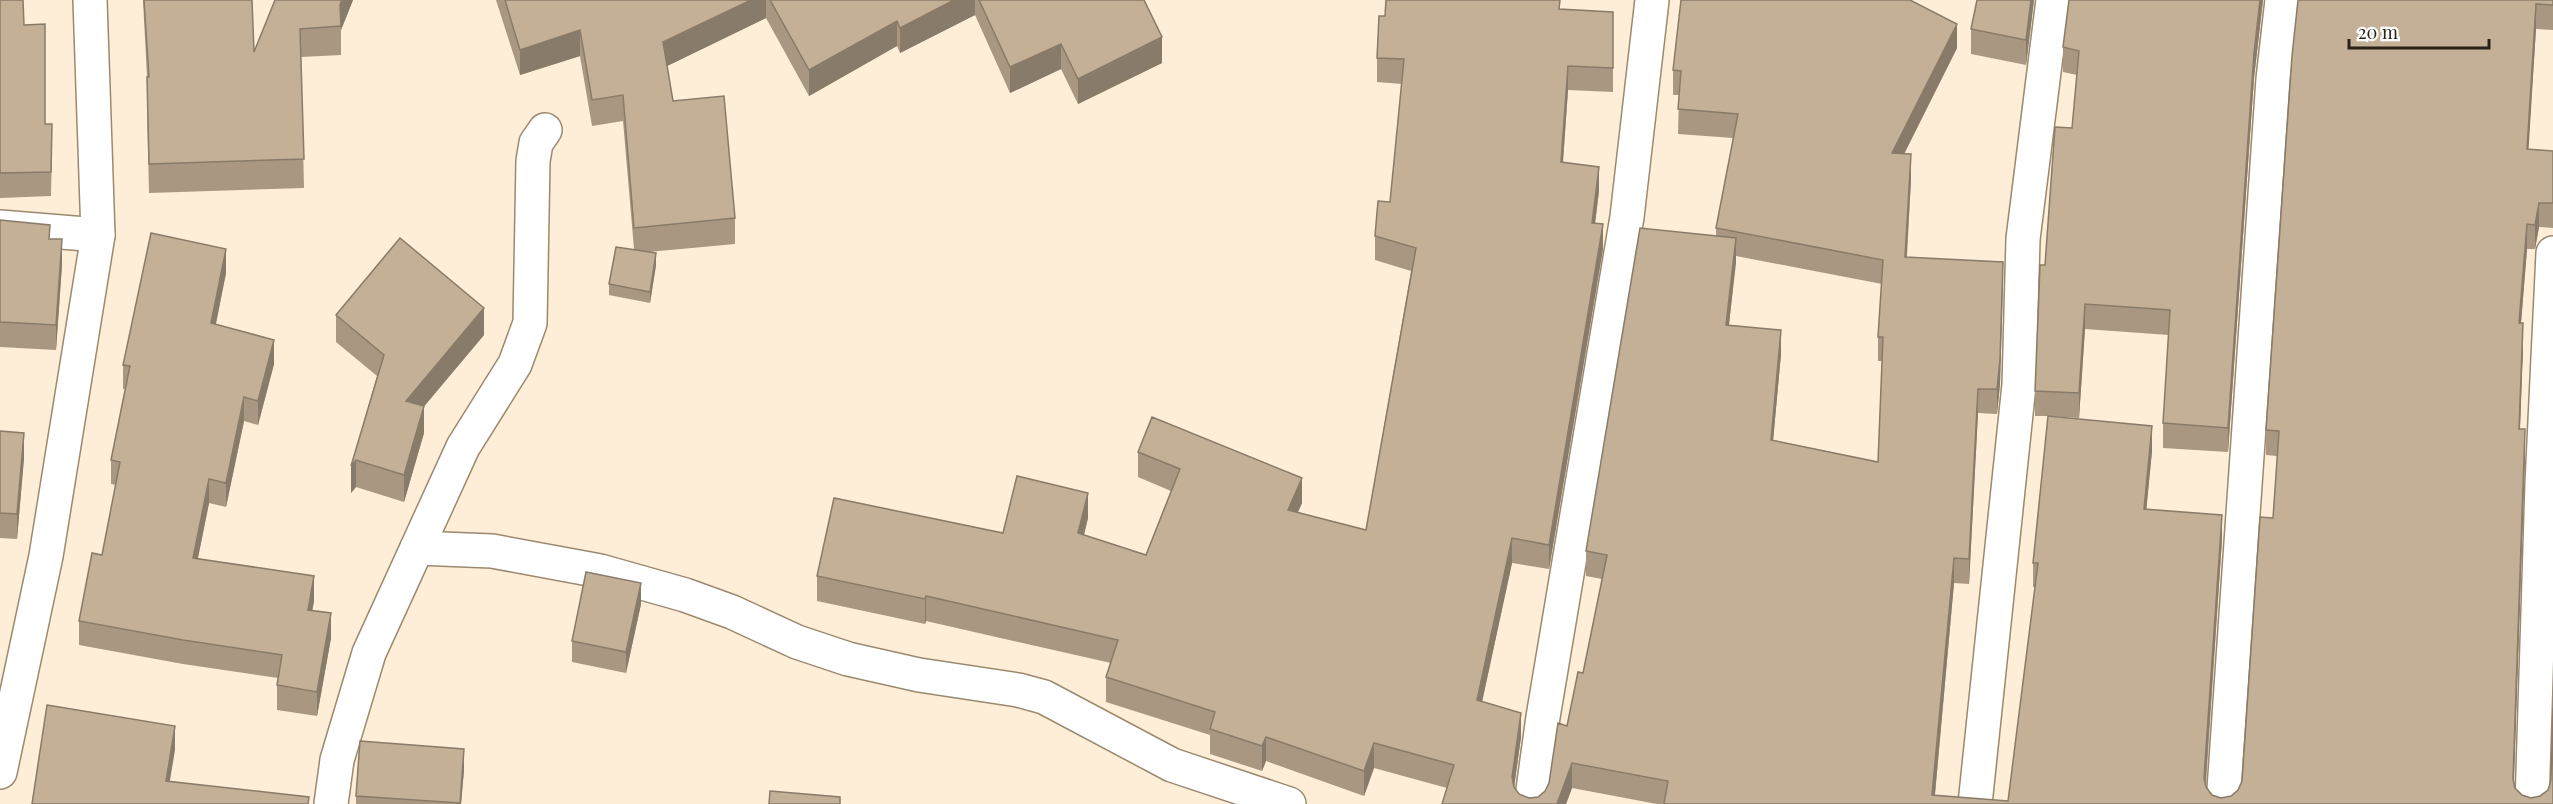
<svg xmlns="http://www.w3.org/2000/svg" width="2553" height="804" font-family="'Playfair Display',serif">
	<rect width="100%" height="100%" fill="#feedd7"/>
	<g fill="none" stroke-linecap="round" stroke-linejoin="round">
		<g stroke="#9b896f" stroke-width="36">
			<g id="minor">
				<polyline points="0,227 98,235"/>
				<polyline points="417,548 492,551 600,571 685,595 732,612 797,642 848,659 919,675 1018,690 1044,697 1172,765 1289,804"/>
				<polyline points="0,772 46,556 98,235 90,0"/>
				<polyline points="331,804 337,760 369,653 463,447 515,364 530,323 533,161 536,143 545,130"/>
				<polyline points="1531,804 1543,717 1627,217 1652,0"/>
				<polyline points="1975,804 2019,385 2023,239 2053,0"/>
				<polyline points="2223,804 2273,79 2282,0"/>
				<polyline points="2532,804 2542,484 2553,253"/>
			</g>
		</g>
		<use href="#minor" stroke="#fff" stroke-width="33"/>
	</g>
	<g fill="#a99781" fill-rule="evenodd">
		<polygon points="0,0 24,25 45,124 52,149 51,196 0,198"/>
		<polygon points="143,0 252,0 254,52 275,0 353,0 341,30 341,55 301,57 304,188 149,193 147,106 147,77"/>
		<polygon points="496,0 1144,0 1162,63 1078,104 1061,69 1010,93 975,15 900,53 897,46 809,96 766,18 667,66 673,101 735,218 735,244 648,252 656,265 650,303 609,295 609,284 634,249 623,121 592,126 580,56 520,75"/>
		<polygon points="2034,0 2026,65 1971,54 1971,29"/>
		<path d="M2069,0H2263L2254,78L2228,452L2163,448V423L2169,335L2085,329L2079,418L2049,416L2152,451L2146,510L2222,539L2206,785V787L2212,795L2221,798L2231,796L2238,790L2242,781L2273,518L2277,456L2266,455V430L2292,56L2553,0V30L2536,29L2528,149L2553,151V228L2539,227L2535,249H2527L2521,323L2523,347L2520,429L2525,454L2514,782L2515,788L2522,795L2553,804H1657L1572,788L1566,804H1442L1447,788L1374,768L1364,796L1266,761L1262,771L1210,754V735L1106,702V677L1111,663L926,621L925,624L817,601V576L1003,533L1088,518L1084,535L1146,555L1171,491L1138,477V452L1302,503L1298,512L1366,530L1411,271L1375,260V236L1390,202L1402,84L1377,82V58L1385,16L1561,9L1613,12V92L1568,90L1563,163L1599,191L1595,223L1603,249L1549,569L1512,563L1482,702L1521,737L1514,788L1519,794L1529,798L1538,797L1545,791L1549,783L1583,673L1602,579L1586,576V551L1716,236V228L1733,138L1678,134L1679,95H1673V70L1957,48L1904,154L1911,179L1907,257L2003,287L2000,384L1997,414L1978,413L1969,584L1954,583L1935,795L2008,801L2035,587H2033V563L2048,416H2035V391L2045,265L2072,128L2077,75L2063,72V47ZM1736,256L1882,284L1878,337V361H1882L1878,462L1773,440L1781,354L1729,325Z"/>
		<polygon points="0,220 50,239 62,265 56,350 0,347"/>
		<polygon points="226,273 216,324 274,364 258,425 244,421 226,507 209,503 198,558 314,601 312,611 331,638 317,716 277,710 277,685 278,678 183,664 79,645 79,621 102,555 116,485 111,484 111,460 125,389 123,389 123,365"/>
		<polygon points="336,315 484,335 424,406 424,433 404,502 356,487 351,493 351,466 377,376 336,342"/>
		<polygon points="0,431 24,458 17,539 0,538"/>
		<polygon points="641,604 626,673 572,662 572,641"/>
		<polygon points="464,770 461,804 356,804 356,796"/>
	</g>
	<g fill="#897b69">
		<polygon points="342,0 353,0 341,30 340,5"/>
		<polygon points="751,0 766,0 766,18 663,68 663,42"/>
		<polygon points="954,0 975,0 975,15 900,53 900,28"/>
		<polygon points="2031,0 2034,0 2026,65 2026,40"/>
		<polygon points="2260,0 2263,0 2254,78 2228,452 2228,428 2254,53"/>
		<polygon points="2536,4 2536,29 2527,174 2527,149"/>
		<polygon points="897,21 897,46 809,96 809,70"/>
		<polygon points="1957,24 1957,48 1892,178 1892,153"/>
		<polygon points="580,30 580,56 520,75 520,50"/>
		<polygon points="1162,37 1162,63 1078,104 1078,79"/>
		<polygon points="1061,44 1061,69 1010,93 1010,67"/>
		<polygon points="1568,66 1568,90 1561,187 1561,162"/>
		<polygon points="1911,154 1911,179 1905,281 1905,257"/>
		<polygon points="1599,167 1599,191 1592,248 1592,223"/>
		<polygon points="2539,203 2539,227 2535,249 2535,225"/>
		<polygon points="1603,224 1603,249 1549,569 1549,545"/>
		<polygon points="2527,224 2527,249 2519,347 2519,323"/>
		<polygon points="1736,238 1736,263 1726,350 1726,325"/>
		<polygon points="62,239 62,265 56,350 56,325"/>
		<polygon points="226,249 226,273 211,347 211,323"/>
		<polygon points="656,253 656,265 650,303 650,292"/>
		<polygon points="2003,262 2000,384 1997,414 1997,389"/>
		<polygon points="2085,304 2085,329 2079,418 2079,393"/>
		<polygon points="484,308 484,335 406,428 406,401"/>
		<polygon points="2523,323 2523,347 2519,454 2519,429"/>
		<polygon points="1781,330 1781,354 1771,464 1771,440"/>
		<polygon points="274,340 274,364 258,425 258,401"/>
		<polygon points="1978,389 1978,413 1969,584 1969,559"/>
		<polygon points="244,397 244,421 226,507 226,483"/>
		<polygon points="424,406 424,433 404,502 404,475"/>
		<polygon points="2152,426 2152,451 2144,534 2144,509"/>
		<polygon points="2525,429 2525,454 2513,803 2513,779"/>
		<polygon points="24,433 24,458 17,539 17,514"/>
		<polygon points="356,460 356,487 351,493 351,466"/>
		<polygon points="1302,478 1302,503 1288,534 1288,510"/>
		<polygon points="209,479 209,503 193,582 193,558"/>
		<polygon points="1088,493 1088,518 1078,558 1078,533"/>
		<polygon points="2222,515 2222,539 2204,803 2204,778"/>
		<polygon points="1512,538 1512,563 1477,725 1477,700"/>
		<polygon points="1954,558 1954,583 1934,804 1932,795"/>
		<polygon points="314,576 314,601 308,634 308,610"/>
		<polygon points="641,583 641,604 626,673 626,652"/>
		<polygon points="926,596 926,621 925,624 925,599"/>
		<polygon points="331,613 331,638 317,716 317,692"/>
		<polygon points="1521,713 1521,737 1512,802 1512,777"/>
		<polygon points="175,726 175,750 166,804 166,781"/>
		<polygon points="1266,737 1266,761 1262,771 1262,746"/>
		<polygon points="1374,743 1374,768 1364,796 1364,771"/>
		<polygon points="464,749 464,770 461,804 460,804"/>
		<polygon points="1572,763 1572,788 1566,804 1557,804"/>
	</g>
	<g fill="#c4b096" stroke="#897b69" stroke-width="1.5">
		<polygon points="0,0 23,0 24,25 45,24 45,124 52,124 51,172 0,173"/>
		<polygon points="144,0 252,0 254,52 275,0 342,0 340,5 341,26 300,29 304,159 149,164 147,77 149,77"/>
		<polygon points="505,0 751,0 663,42 673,101 724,96 735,218 634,228 623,95 592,100 580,30 520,50"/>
		<polygon points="770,0 954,0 900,28 897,21 809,70"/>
		<polygon points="979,0 1144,0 1162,37 1078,79 1061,44 1010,67"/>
		<polygon points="1386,0 1560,0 1559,9 1613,12 1613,68 1568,66 1561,162 1599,167 1592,223 1603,224 1549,545 1512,538 1477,700 1521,713 1512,777 1514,787 1519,794 1529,798 1538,797 1545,791 1549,783 1558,723 1567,726 1578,672 1583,673 1607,555 1586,551 1640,228 1736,238 1726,325 1781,330 1771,440 1878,462 1883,337 1878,337 1883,260 1716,228 1738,114 1678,109 1681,71 1673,70 1681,0 1910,0 1957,24 1892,153 1911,154 1905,257 2003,262 2000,359 1997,389 1978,389 1969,559 1954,558 1932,795 2008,801 2038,563 2033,563 2048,416 2152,426 2144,509 2222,515 2204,778 2206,787 2212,795 2221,798 2231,796 2238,790 2242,781 2260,517 2273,518 2279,431 2266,430 2292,56 2298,0 2553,0 2553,5 2536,4 2527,149 2553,151 2553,203 2539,203 2535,225 2527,224 2519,323 2523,323 2519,429 2525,429 2513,779 2515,788 2522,795 2531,798 2540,796 2548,790 2551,780 2553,708 2553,804 1664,804 1668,781 1572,763 1557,804 1442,804 1454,765 1374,743 1364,771 1266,737 1262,746 1210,729 1215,712 1106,677 1118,640 926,596 925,599 817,576 834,498 1003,533 1017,476 1088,493 1078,533 1146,555 1180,469 1138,452 1152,417 1302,478 1288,510 1366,530 1416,248 1375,236 1378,201 1390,202 1404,59 1377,58 1379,16 1385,16"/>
		<polygon points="1977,0 2031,0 2026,40 1971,29"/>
		<polygon points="2069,0 2260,0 2254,53 2228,428 2163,423 2170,310 2085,304 2079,393 2035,391 2040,265 2045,265 2055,127 2072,128 2079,51 2063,47"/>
		<polygon points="0,220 50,225 49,239 62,239 56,325 0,322"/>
		<polygon points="151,233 226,249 211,323 274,340 258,401 244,397 226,483 209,479 193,558 314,576 308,610 331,613 317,692 277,685 282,655 183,640 79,621 92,553 102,555 120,462 111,460 130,366 123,365"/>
		<polygon points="400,238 484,308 406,401 424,406 404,475 356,460 351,466 384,355 336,315"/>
		<polygon points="616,247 656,253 650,292 609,284"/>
		<polygon points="0,431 24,433 17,514 0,513"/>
		<polygon points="586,572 641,583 626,652 572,641"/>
		<polygon points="47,705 175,726 166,781 309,797 308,804 32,804"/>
		<polygon points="360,741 464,749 460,803 356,796"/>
		<polygon points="770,791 840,797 840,804 769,804"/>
	</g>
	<path d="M2349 39v9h140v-9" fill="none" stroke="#292117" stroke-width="3"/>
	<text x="2358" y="39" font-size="18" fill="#292117" stroke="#fdfdfd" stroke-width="4.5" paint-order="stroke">20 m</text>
</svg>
